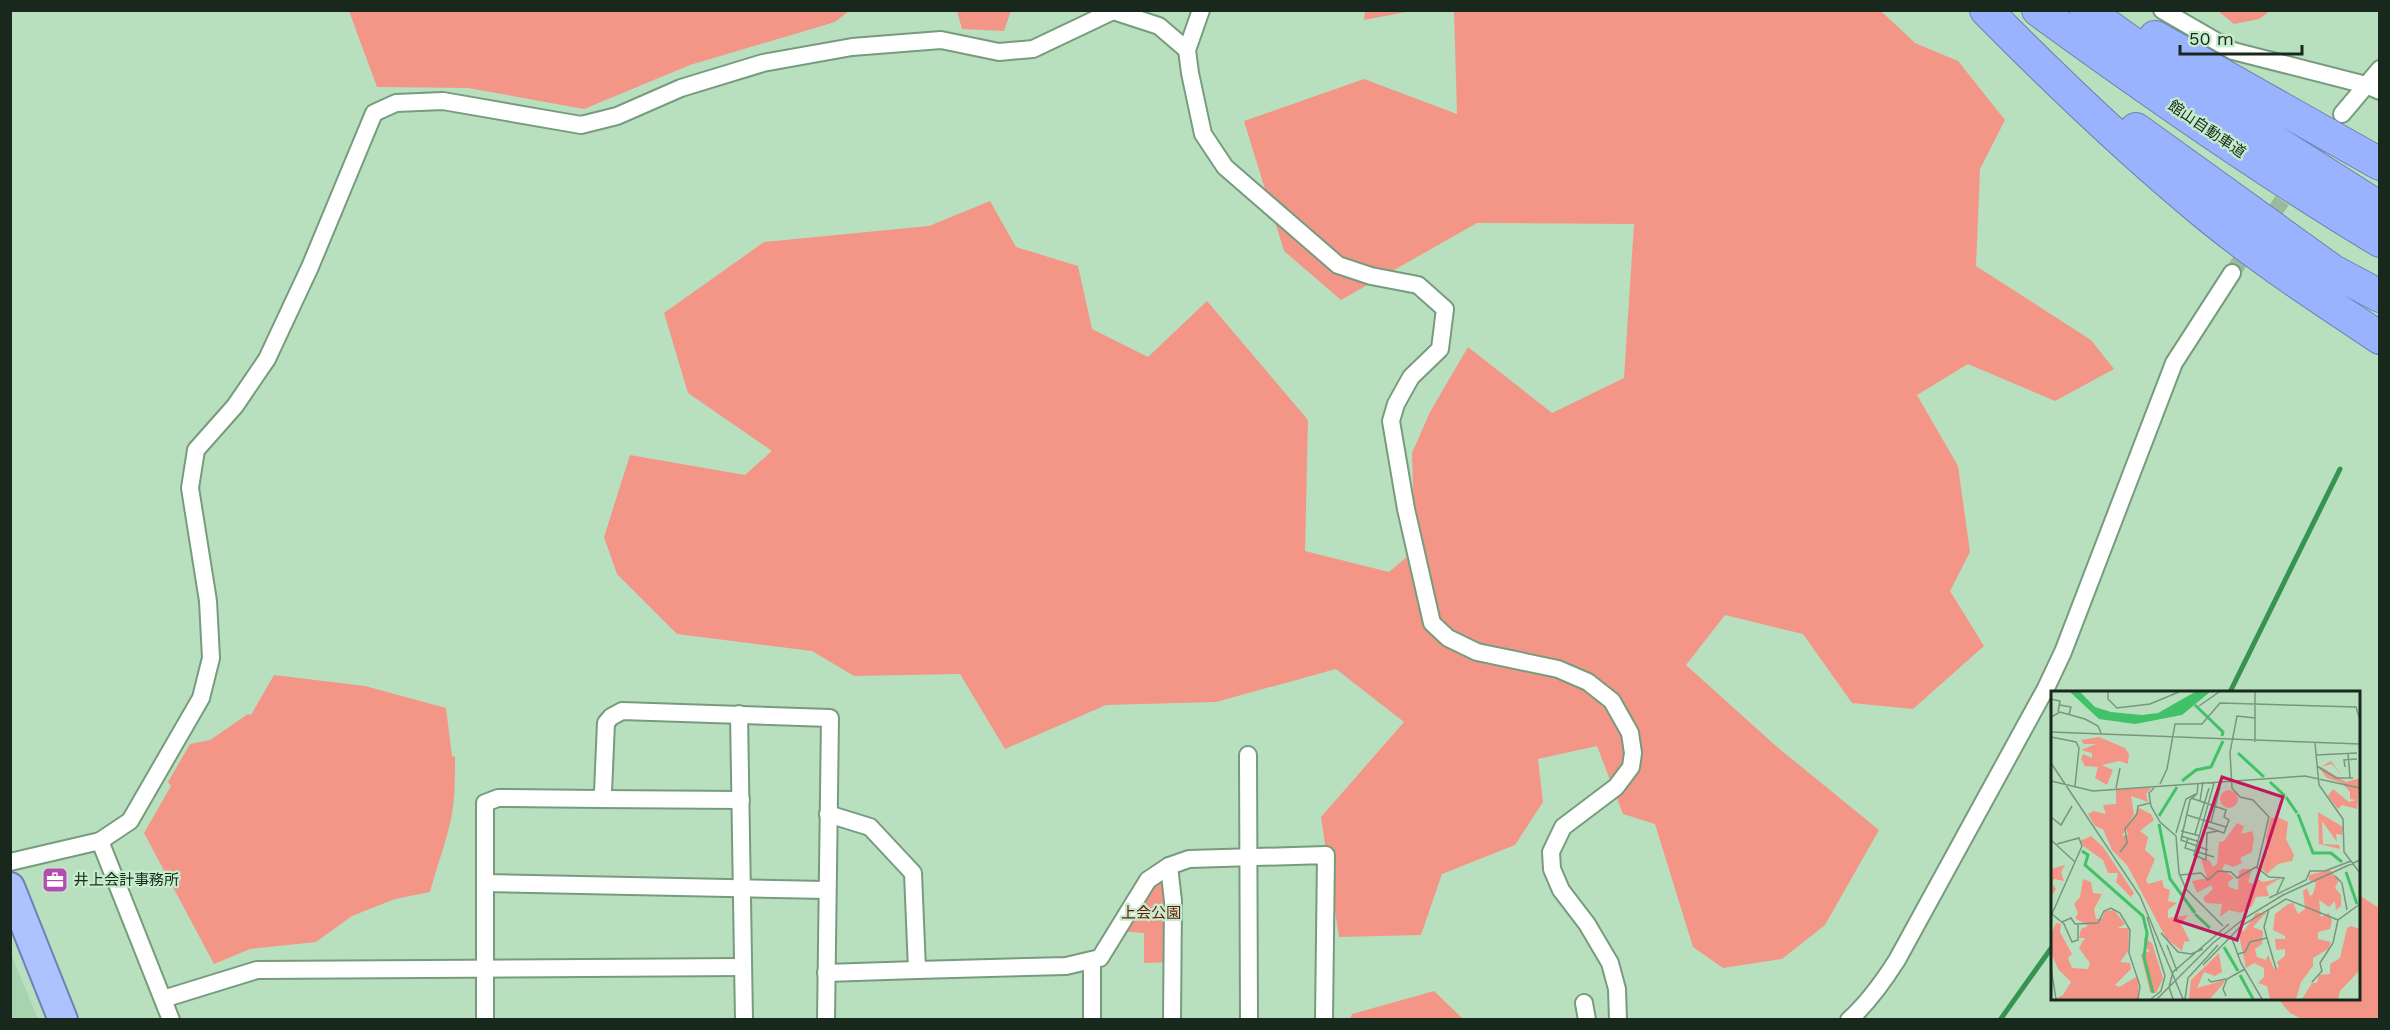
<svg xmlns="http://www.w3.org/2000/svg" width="2390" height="1030" font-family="'Work Sans','Noto Sans JP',sans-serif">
	<rect width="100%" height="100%" fill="#b8e0bf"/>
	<polygon fill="#a7d4af" points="10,954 11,954 38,1019 11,1019"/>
	<g fill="#f39687">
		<polygon points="349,11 349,10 849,11 835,22 690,65 584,109 468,88 377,87"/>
		<polygon points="957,11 957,10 1011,11 1004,31 962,29"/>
		<polygon points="1365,11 1365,10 1411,11 1364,20"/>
		<polygon points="1454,11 1881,11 1915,43 1958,61 2005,120 1980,169 1976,266 2091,340 2114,369 2055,401 1968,364 1917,395 1958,466 1970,552 1950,591 1984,646 1913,709 1852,703 1803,634 1725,615 1686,665 1776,746 1879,830 1825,925 1782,959 1723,968 1693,947 1655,824 1623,814 1597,746 1538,759 1543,802 1515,845 1442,874 1421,935 1339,937 1321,817 1404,722 1336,669 1216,702 1106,705 1005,749 960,674 854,676 812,651 677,634 617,574 604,537 630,455 745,475 772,451 688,393 664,313 764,242 929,226 990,201 1016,247 1078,266 1092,329 1148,357 1207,301 1308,420 1305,551 1389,572 1415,550 1412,453 1430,412 1468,347 1552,413 1624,378 1634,224 1477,223 1341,300 1284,251 1244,121 1364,79 1457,114"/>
		<polygon points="2218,11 2270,11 2259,19 2234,24"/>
		<path d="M274,675L365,686L446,708L452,756L455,757C455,776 455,796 452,814C447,841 437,865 430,892L395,899L352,916L316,942L250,949L214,964L144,833L171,786L168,782L190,744L210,740L248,714L251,715Z"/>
		<polygon points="1169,866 1172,962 1144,963 1144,933 1116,931"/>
		<polygon points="2359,895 2379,908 2379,1019 2302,1019 2290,1013 2278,999 2358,998"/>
		<polygon points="1434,991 1463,1019 1350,1019 1352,1014"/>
	</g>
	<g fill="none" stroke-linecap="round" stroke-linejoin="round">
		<g stroke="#369352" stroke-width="5">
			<polyline points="2230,692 2340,469"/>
			<polyline points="2000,1020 2052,947"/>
		</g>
		<polyline stroke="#98bb9e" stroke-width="16" stroke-dasharray="16 8" stroke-linecap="butt" points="2232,273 2331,130"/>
		<g stroke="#769c7d" stroke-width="20">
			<g id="minor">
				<polyline points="1201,10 1187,50 1190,73 1203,134 1225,167 1338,265 1371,276 1418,285 1445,309 1440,349 1411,377 1396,404 1391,421 1406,509 1432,623 1448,638 1477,652 1558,669 1588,682 1612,701 1630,733 1633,753 1631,767 1616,787 1563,827 1551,852 1552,869 1561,890 1587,924 1610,963 1617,989 1618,1020"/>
				<polyline points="2162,10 2233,51 2366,85 2380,91"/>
				<polyline points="2342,114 2380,69"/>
				<polyline points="739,714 744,1020"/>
				<polyline points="1248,755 1249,1020"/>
				<polyline points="599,799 741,800"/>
				<polyline points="828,814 870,827 913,873 917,970 1066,966 1100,958 1148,880 1169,866 1189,859 1326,855 1324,1020"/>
				<polyline points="100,841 171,1020"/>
				<polyline points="10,862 100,841 130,821 201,698 211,658 208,601 190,488 196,450 235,406 267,359 310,267 374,113 396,103 443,101 581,125 617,116 681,88 763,63 852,47 941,40 999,52 1033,49 1113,11 1159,26 1187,50"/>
				<polyline points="1169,866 1173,901 1172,1020"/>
				<polyline points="485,883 826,890"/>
				<polyline points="826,973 917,970"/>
				<polyline points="163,999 257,970 743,967"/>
				<polyline points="1584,1003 1587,1020"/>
				<polyline points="485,1020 485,803 498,798 599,799 603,792 606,723 611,717 622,711 830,718 826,1020"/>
				<polyline points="1092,1020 1092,961"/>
				<path d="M1849,1020C1869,1002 1883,982 1897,960L2046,688L2063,652L2174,363L2232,273"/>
			</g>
		</g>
		<g stroke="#6d82b0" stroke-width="32">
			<polyline id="trunk" points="10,887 63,1020"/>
		</g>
		<g stroke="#6d82b0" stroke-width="34">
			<g id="motorway">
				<path d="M1986,10C2057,82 2130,152 2208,216C2262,260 2321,299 2380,338"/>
				<path d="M2038,10C2149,91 2262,170 2380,241"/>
				<polyline points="2086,10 2224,109 2380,208"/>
				<polyline points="2155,37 2380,164"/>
				<polyline points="2136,129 2333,271 2380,296"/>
			</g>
		</g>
		<use href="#minor" stroke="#fff" stroke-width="16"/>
		<use href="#trunk" stroke="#aec2ff" stroke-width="28"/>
		<use href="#motorway" stroke="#9ab3ff" stroke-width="32"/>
	</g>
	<defs>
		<g id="office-square" transform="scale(1.35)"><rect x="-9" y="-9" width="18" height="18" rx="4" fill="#b54caf" stroke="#c5edcc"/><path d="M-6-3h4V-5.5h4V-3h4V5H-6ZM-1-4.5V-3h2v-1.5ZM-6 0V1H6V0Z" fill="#fff"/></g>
	</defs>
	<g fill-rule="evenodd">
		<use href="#office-square" x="55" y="880"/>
	</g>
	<g text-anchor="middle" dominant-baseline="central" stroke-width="4.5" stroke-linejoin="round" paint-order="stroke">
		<g font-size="15" fill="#19281c" stroke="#c5edcc">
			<text transform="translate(2207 129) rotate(34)">館山自動車道</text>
		</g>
		<g font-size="15" fill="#19281c" stroke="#c5edcc" text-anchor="start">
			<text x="74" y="880">井上会計事務所</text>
		</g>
		<g font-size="15" fill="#6a160d" stroke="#c5edcc">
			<text x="1151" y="913">上会公園</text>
		</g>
	</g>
	<g transform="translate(2051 691)">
		<rect width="309" height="309" fill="#b8e0bf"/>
		<path d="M48,46L74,57L78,63L77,73L68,70L51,74L62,79L56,94L44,87L47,76L34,75L30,68L32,63L41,67V62L30,59L45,53H33L30,49ZM280,70L292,86L281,73L270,76L295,91L309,87L306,118L291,114L287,118L277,105L282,98L298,111L305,109L299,108V101L291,92L276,87L268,77ZM100,97L95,103L97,111L80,105L83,123L71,145L77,144L75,138L88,117L100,123L103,129L89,140L97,146L94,159L104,168L95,189L97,193L111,189L113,197L119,199L117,210L126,212L117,219V227L137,224L130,233L139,250L133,251L131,260L115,247L76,174L61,159L52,138L44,135L37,123L43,120L55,123L52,114L65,113V98ZM169 108a9 9 0 1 1 18 0a9 9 0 1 1-18 0ZM267,121L292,136L291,144L285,143L286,151L271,130L272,153L288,154L289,158L268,153ZM227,126L237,131L235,148L243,164L241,170L227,173L216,183L211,178L214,168L211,165L217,161L215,146L220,127ZM186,132L193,135L190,143L201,140L203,147L201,161L189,167L191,172L182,176L174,173L171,178L183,187L177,191L178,196L187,199L188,180L192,178H201L197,191L203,193L205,187L212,191L230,187L215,196L218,205L205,206L201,215L190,222L178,219L169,226L171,213L155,212L152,207L162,198L160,194L146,202L141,190L156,187L150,168L158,169L162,176L166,173L168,151L173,150ZM40,145L52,156L83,202L80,206L65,191L67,182H57L52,169L31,154L29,150ZM14,174L10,181L13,190L3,188L1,192L5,198L0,206V178ZM279,179L288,189L284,197L290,204V215L285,219L284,210L278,216L268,209L270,226L278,222L281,230L279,238L267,241V248L280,251L277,258L262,267V275L250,291L245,308H213H219L216,295L207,292L213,286V277L203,272L195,277L187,239L193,240L205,222H215L202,236L212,240L211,253L204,258L206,266L215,269L217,264L223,278L228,276L226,271L234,265V258L225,259L224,248H234V245L222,239L224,223L237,213L242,212L247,223L254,218L252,200L256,197L259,205L262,203L265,192L258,189V184ZM32,188L40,191L42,202L51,203L43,218L45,228L51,227L54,220L63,219L74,233L67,237H78L77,260L69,271L79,272L80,278L64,294L68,296L87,285L88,308H4L12,304L20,291L7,278L0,261V243L5,232L10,233L9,241L21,263L17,267L21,277L37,278L39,272L28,257L34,247H28L30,238L37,235L24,227L27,222L23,213L29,206ZM300,235L309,238V279L289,300L287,308H251L261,292H266L268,284L279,283V273L289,267L296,237ZM93,247L101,252L112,287L105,302L99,301L90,263L99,260L93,255ZM168,262L171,281L164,285L153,281L146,297L174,289L172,293L159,308H138L140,289Z" fill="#f39687"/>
		<path d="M19,1H29L44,16L60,21L91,24L107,22L144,1H159L131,24L84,33L48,28Z" fill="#42c169"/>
		<path fill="none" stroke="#42c169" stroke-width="3" d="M144,14L172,41L171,45M187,62L213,86M131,90L145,79L160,76L172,50M219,91L234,105M235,106L246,122M247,123L262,162H280L291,171M108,125L126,96M108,133L119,188L144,222M31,160L37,164L34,174L92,225L96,242L93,266L102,302M295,181L306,213M144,223L159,237M173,256L187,280M189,284L202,308"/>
		<path fill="none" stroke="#78967e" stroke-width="1.5" d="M57,1V8L66,17L99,13L128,1M0,8L9,10L7,21M9,14L20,16L18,24M148,15L168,1M0,26L9,21L34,28L47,35L50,42M204,27L186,25L179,61L181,97L189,106L202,109L218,126L206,176M0,41L309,53M0,46L25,51L28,57L24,95M204,51V1M264,52L268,94L292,128L293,161L309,182M297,62L299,87M265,64L306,62M0,72L89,205L132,308M266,75L285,87H302M294,76L293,69L306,68M0,90L42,100L254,85L309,97M163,92L143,164L155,169L156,142L167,140M109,93L116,78L124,33H151L169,12L305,16L309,29M147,93L146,103L139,109L130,149L157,159M65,97L69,77M103,97L98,102L100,115L109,131L125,145L128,182L135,198L172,235M140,107L175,119L173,126L178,129L173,142L153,135M149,110L152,91M136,124L175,136M0,126L10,134L21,115M160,131L169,96M130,140L149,145M125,142L135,108L145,103M144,143L158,97M130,145L149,151M137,147L134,157L163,166M0,149L24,171M6,153L28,147L31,155L1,223L13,233L21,251L27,249V233M69,161L76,152L74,138L86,123L87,115L99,112M129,184L150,182L157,189L167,180L180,181L186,187L205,176L218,186L233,187L226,202M284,185L291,192L296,219M218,207L255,189L259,180H274L300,170M96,226L114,285L110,300L100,308M11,231L20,227L24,233L47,232L53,220L60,217L69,222L79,239L78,262L89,295L87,308M110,242L127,261L140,263L152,258M180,245L190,272L211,308M216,247L225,278M116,254L126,280M187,263L194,261L199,251L216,247L213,236L218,218M152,274L190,235L235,208L287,229M0,277L5,308M157,288L160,291L175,288M261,291L271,280L269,272L282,252L287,229L309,213M175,305L172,298L176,288L194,278M106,308L162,252L194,227L232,204L309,169M122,308L118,296L122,281L178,233M134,308L137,287L167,254"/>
		<path fill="#c2185b" fill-opacity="0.15" stroke="#c2185b" stroke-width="3" d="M171,86L232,106L186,249L124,229Z"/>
		<rect width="309" height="309" fill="none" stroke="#19281c" stroke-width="3"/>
	</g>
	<rect width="2390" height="1030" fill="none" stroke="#19281c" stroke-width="24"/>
	<path d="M2180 45v9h122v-9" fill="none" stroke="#19281c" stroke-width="3"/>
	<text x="2189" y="45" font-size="18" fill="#19281c" stroke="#c5edcc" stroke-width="4.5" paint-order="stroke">50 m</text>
</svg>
